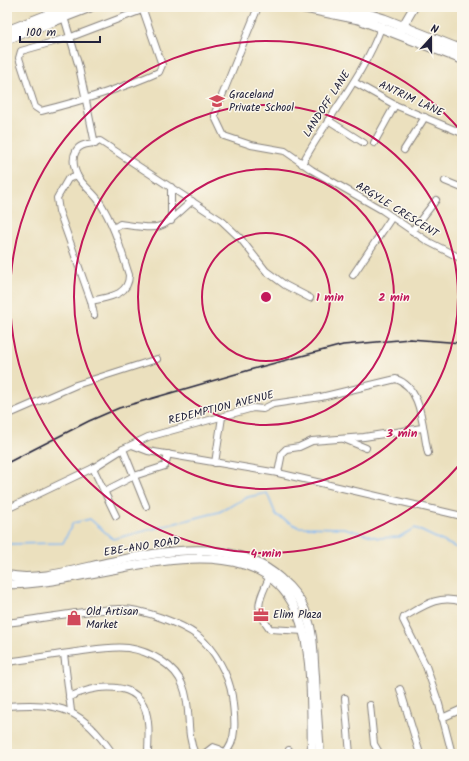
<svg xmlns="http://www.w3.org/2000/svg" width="469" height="761" font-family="Kalam,sans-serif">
	<rect width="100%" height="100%" fill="#fbf7ec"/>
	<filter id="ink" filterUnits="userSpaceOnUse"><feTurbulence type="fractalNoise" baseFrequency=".025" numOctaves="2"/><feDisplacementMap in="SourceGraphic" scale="8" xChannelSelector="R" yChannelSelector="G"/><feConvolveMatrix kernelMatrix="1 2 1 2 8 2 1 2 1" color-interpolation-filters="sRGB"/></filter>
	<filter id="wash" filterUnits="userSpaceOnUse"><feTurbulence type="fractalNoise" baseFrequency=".012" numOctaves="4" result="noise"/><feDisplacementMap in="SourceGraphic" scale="16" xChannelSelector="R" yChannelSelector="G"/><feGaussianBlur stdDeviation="0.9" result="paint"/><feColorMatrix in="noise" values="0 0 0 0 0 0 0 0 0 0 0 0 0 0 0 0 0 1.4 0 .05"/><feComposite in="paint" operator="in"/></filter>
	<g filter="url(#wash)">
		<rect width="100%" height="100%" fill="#ebe0be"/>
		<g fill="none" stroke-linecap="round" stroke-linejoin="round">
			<polyline stroke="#85baf3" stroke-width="1.5" points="7,544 63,543 73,523 90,519 113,539 219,512 248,497 267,493 276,515 298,527 344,528 379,538 399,537 415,528 457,548 462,547"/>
		</g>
	</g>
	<g filter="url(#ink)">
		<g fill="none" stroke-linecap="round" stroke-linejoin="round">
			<g stroke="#86817c" stroke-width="8">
				<g id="street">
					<path d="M142,7L162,65L159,72C121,89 81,101 41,111L35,107L19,58L21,51L71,37L142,10"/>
					<polyline points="258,7 215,113 215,117 224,136 251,145 285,151 312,170 382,210 427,241 462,259"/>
					<polyline points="64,17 79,67 95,144"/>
					<polyline points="354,82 395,105 462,133"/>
					<polyline points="328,120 364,143"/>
					<polyline points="374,143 395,105"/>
					<polyline points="404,150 425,117"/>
					<path d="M302,164C327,117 364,76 382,25"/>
					<polyline points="77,175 68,179 57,198 59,211 91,301 94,315"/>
					<polyline points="445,181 462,188"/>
					<polyline points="171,187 171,221"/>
					<path d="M114,228L120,224C165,230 158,231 192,201"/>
					<polyline points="412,231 436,200"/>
					<polyline points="353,275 392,217"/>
					<path d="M91,301C108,297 129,296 129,275C121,250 114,224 99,201C93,192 82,185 77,175C74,168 72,158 76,151C81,142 93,145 100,141L222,221L240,238L266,271L285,285L310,298"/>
					<polyline points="7,415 76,385 157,359"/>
					<polyline points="344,439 366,448"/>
					<polyline points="132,445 148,451 278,473 462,516"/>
					<polyline points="123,449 146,506"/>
					<polyline points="215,463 222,417"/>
					<polyline points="93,468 116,516"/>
					<polyline points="278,473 282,453 286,449 299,447 312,441 364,437 422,428"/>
					<polyline points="105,491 134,476 165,466 168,454"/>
					<path d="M7,509L93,468L123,449L148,437L253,408L263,409L273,404L321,397L396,379C423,388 422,429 428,453"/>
					<path d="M269,578C259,601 253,607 270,629L304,631"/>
					<path d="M7,623C42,619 87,609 121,609C143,609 180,623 198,636C214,649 229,675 232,696C234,713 239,741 224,754"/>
					<polyline points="64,654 71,711"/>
					<path d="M7,662C30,659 53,655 76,652C93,650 111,646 128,648C149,651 176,665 183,686C192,708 185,732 195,754"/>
					<polyline points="400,689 420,754"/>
					<path d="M69,697C95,685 140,678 147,716C150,728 148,742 148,754"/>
					<polyline points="345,698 350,754"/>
					<polyline points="370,705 374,744 380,754"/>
					<path d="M7,706C62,702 81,709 113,754"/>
					<polyline points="442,718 462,709"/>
					<polyline points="289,750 290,754"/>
					<polyline points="204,754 213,747 219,749 224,754"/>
					<path d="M452,754L439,704L426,666L403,620L404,617C423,606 439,594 462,602"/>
				</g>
			</g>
			<g stroke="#86817c" stroke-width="10">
				<g id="secondary">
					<polyline points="400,31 414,7"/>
					<path d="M7,575C38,582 80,568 111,562C167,550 235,537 281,579C292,588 303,602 307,616C314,635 313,655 315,676C316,702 318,728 320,754"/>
					<path d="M7,584C95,588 269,500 303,630C313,665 311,717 312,754"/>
				</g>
			</g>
			<g stroke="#86817c" stroke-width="11">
				<g id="primary">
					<polyline points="300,7 359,19 462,59"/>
					<polyline points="345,7 384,19 462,50"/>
					<polyline points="7,31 68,7"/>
					<polyline points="7,39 90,7"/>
				</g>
			</g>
			<use href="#street" stroke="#fff" stroke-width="6"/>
			<use href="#secondary" stroke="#fff" stroke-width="8"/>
			<use href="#primary" stroke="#fff" stroke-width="9"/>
			<polyline stroke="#22223b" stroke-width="1.5" points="7,463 89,421 119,408 260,367 343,345 410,339 462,343"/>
		</g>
	</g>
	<g fill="none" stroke="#c2185b" stroke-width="2">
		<circle cx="266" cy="297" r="64"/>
		<circle cx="266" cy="297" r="128"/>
		<circle cx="266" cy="297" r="192"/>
		<path d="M461 463A256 256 0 1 1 461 131"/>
	</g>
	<defs>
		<g id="university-bare" transform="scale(1.2)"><path d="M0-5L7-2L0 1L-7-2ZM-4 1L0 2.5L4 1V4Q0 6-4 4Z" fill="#d1495b" stroke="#fbf7ec" stroke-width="2.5" paint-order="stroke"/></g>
		<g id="office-bare" transform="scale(1.2)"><path d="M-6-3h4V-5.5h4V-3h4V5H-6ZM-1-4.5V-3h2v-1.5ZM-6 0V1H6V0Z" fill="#d1495b" stroke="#fbf7ec" stroke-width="2.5" paint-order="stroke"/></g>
		<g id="shop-bare" transform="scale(1.2)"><path d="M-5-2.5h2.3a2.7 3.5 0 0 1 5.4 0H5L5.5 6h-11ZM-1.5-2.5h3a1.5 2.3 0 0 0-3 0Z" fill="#d1495b" stroke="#fbf7ec" stroke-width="2.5" paint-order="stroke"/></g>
	</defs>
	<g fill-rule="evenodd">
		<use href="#university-bare" x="217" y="101"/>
		<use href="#office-bare" x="261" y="615"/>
		<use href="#shop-bare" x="74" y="618"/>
	</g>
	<g text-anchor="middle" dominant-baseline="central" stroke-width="3" stroke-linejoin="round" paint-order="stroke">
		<g font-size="11" fill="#22223b" stroke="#fbf7ec" text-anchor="start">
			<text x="229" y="95">Graceland<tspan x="229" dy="13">Private School</tspan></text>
			<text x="86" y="612">Old Artisan<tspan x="86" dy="13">Market</tspan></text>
			<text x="273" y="615">Elim Plaza</text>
		</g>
		<g font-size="11" fill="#22223b" stroke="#fbf7ec">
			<text transform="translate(411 99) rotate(25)">ANTRIM LANE</text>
			<text transform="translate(327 104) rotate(-57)">LANDOFF LANE</text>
			<text transform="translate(397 210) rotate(32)">ARGYLE CRESCENT</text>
			<text transform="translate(221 408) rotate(-14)">REDEMPTION AVENUE</text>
			<text transform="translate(142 547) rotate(-9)">EBE-ANO ROAD</text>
		</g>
	</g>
	<circle cx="266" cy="297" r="6" fill="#c2185b" stroke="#fbf7ec" stroke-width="2"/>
	<g font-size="12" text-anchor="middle" font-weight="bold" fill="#c2185b" stroke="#fbf7ec" stroke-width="3" stroke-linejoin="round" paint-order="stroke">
		<text x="330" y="301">1 min</text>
		<text x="394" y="301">2 min</text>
		<text x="402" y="437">3 min</text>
		<text x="266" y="557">4 min</text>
	</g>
	<rect width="469" height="761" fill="none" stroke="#fbf7ec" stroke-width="24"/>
	<g transform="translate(431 38) rotate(21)" stroke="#fbf7ec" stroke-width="3" paint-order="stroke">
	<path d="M0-3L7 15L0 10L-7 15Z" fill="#22223b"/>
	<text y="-6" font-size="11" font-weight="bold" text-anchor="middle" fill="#22223b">N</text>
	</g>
	<path d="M20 36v6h80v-6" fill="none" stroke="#22223b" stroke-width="2"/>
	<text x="26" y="36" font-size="12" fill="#22223b" stroke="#fbf7ec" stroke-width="3" paint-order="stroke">100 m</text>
</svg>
